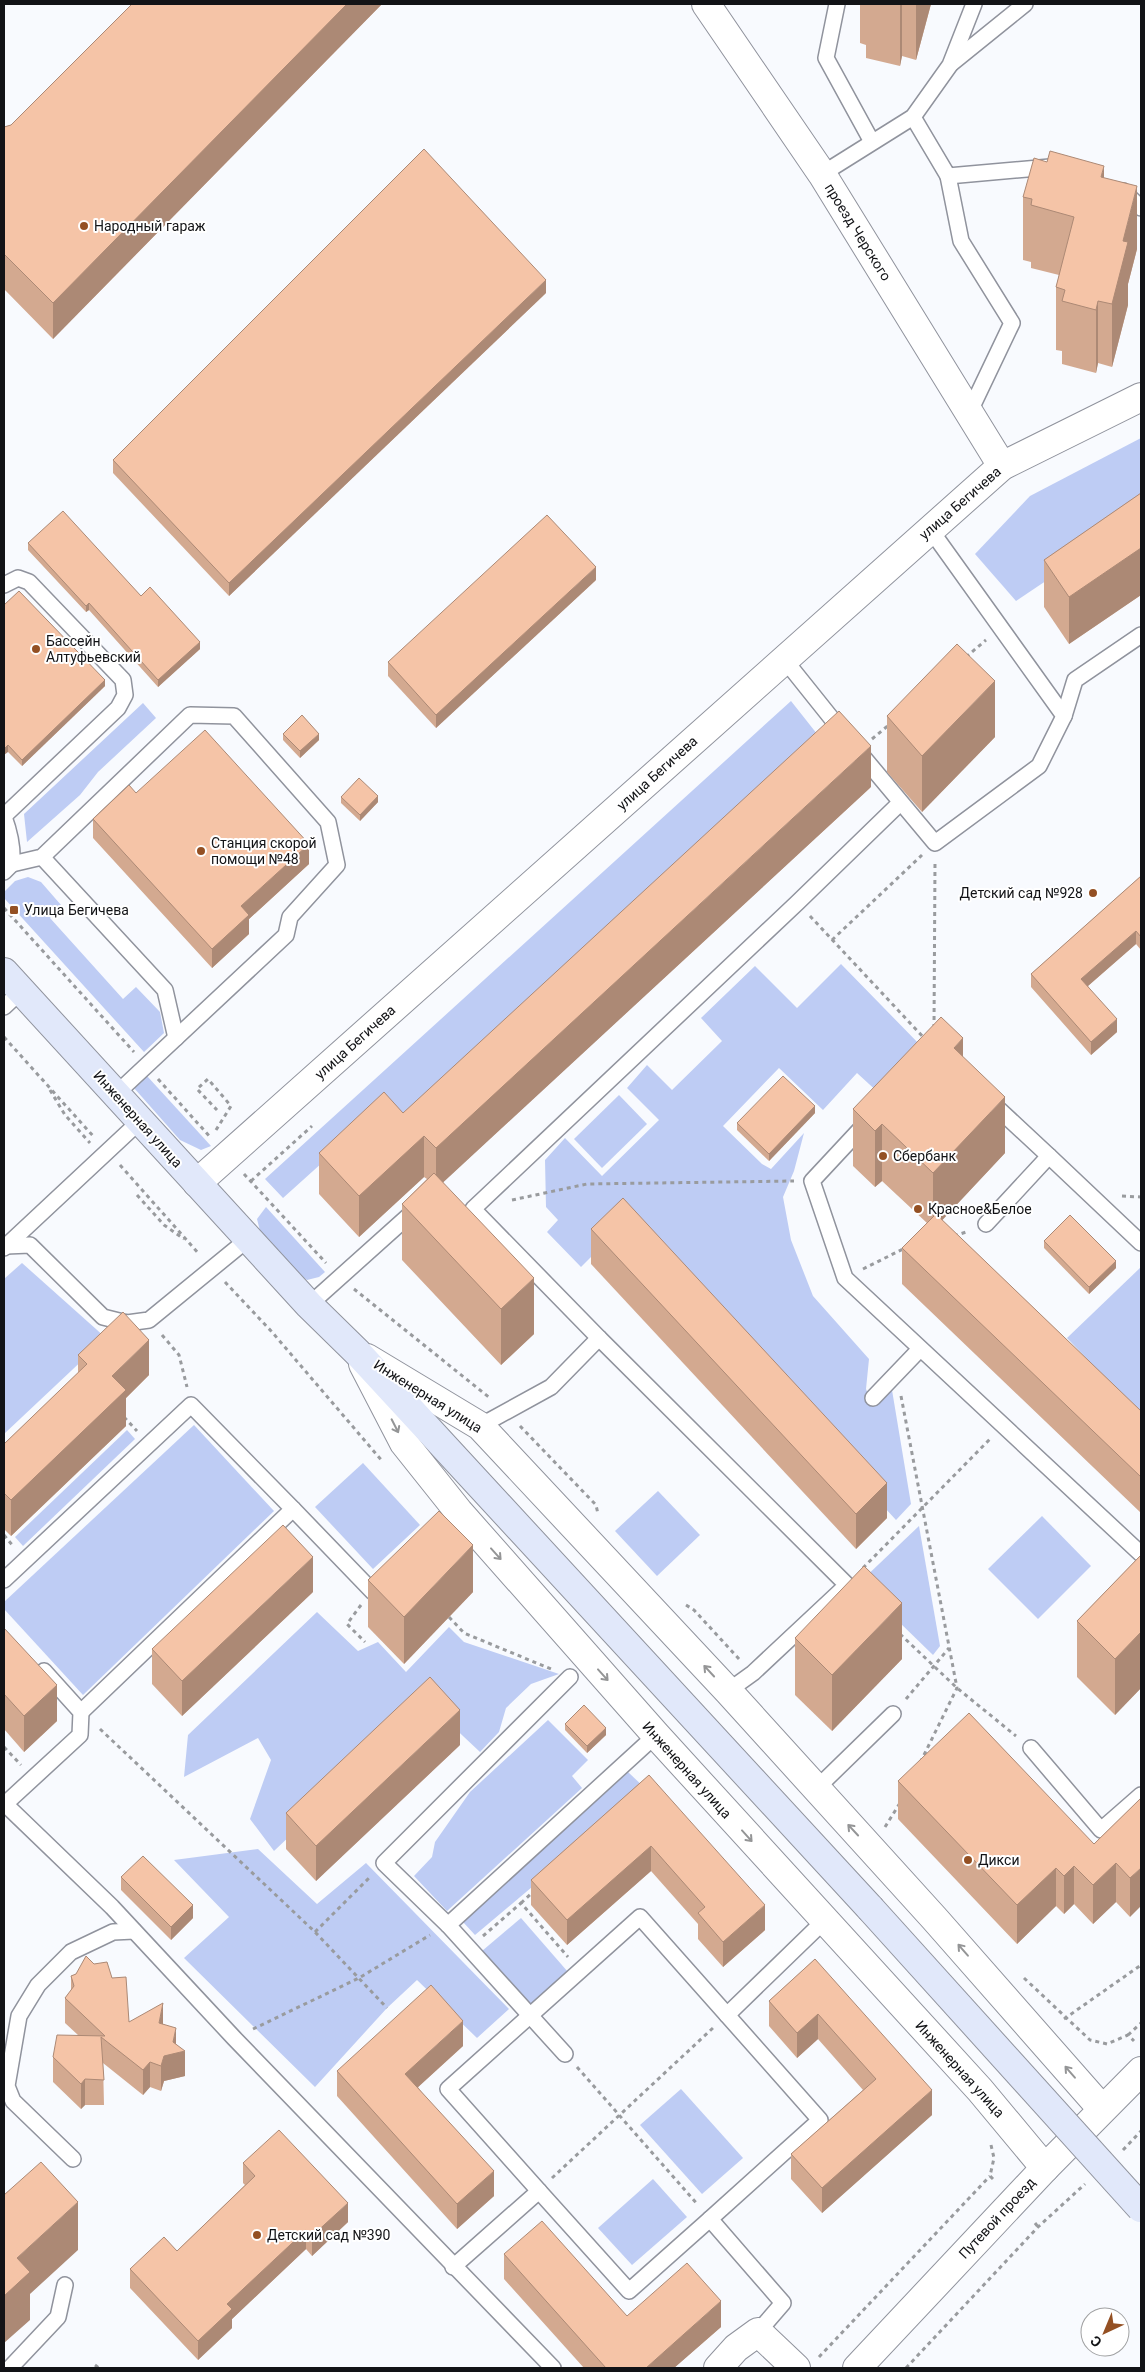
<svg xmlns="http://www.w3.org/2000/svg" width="1145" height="2372" font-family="Roboto,sans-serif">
	<rect width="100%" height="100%" fill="#f8fafe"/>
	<g fill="#beccf4">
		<polygon points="1141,438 1141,517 1016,601 975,554 1030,496"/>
		<polygon points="791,701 825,744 409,1124 383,1108 283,1198 265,1179"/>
		<polygon points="143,703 156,718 98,772 80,795 27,842 24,814"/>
		<polygon points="28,877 41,882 61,905 50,918 123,999 136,987 160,1012 164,1033 144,1052 4,898 4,892 15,881"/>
		<polygon points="841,964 924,1049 881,1095 857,1073 823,1110 779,1068 723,1126 762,1164 771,1169 804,1133 794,1171 783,1197 791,1240 813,1296 869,1359 866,1389 873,1407 892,1390 911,1504 896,1520 624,1224 581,1267 547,1232 558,1220 546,1207 545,1160 565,1138 602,1176 659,1120 627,1088 647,1065 672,1090 722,1041 701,1018 755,966 797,1008"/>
		<polygon points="147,1076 211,1146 201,1150 180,1140 134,1088"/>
		<polygon points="619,1095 647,1124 602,1168 574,1139"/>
		<polygon points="266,1207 325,1272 319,1277 307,1280 300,1275 260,1231 257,1219"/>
		<polygon points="22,1263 106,1338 4,1434 4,1279"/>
		<polygon points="1141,1267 1141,1415 1067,1338"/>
		<polygon points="194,1425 274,1511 83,1695 4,1609 4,1602"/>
		<polygon points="127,1430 135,1439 23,1546 15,1537"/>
		<polygon points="363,1463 420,1525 373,1569 315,1507"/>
		<polygon points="658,1491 700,1535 657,1576 615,1531"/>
		<polygon points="1042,1516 1091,1566 1038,1619 988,1569"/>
		<polygon points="919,1526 940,1646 933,1655 859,1583"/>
		<polygon points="317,1612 358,1651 378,1642 406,1672 449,1627 464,1642 559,1674 531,1684 506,1708 499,1732 480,1752 429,1704 274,1851 250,1819 271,1760 258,1738 184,1777 188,1735"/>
		<polygon points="548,1720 588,1760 572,1776 582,1788 447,1911 414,1876 432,1857 435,1842 470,1792"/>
		<polygon points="628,1772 647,1790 475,1935 463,1922"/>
		<polygon points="258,1849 317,1904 366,1863 509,2009 477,2038 417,1980 387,2008 315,2087 184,1958 229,1917 174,1860"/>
		<polygon points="521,1918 568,1972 530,2005 482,1951"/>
		<polygon points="681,2089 743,2158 702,2194 640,2125"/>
		<polygon points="653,2179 687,2217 632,2265 598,2228"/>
	</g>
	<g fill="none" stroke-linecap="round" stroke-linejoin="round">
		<g stroke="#90939d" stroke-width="18">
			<g id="service">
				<polyline points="837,4 826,58 872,142"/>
				<polyline points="952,63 1025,4"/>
				<polyline points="913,117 948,176 1050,167"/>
				<polyline points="822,174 913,117 950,65 974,4"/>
				<polyline points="948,176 961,241 1012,323 970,411"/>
				<polyline points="1123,191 1141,208"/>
				<polyline points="4,585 18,578 29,582 123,680 125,695 118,708 4,816"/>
				<polyline points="784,659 844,734"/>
				<polyline points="1064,716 1075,680 1141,635"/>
				<polyline points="859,752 935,843 1039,766 1064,716 930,529"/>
				<path d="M4,817C10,833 13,847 12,864L4,872"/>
				<polyline points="42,857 165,990 176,1038"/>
				<polyline points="12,864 42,857 190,715 234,716 328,822 337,865 290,917 286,935 116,1094"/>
				<polyline points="4,1007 21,991"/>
				<polyline points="991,1102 1049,1156"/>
				<polyline points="867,1122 812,1181 845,1278 1141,1554"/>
				<polyline points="986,1224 1049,1156 1141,1243"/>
				<polyline points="6,1246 30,1245 103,1317 127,1323 149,1320 248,1239"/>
				<polyline points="4,1248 140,1121"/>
				<polyline points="309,1305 415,1210"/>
				<polyline points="599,1338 847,1585 753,1673 728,1691"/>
				<polyline points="873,1398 920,1349"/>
				<polyline points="480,1426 551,1387 599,1338 473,1209 797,903 900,803"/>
				<polyline points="293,1509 373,1592 383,1583"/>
				<polyline points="4,1580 191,1405 293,1509 81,1712"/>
				<polyline points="570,1677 384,1863 448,1925 656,1735"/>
				<polyline points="1031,1748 1101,1830 1141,1795"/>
				<polyline points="816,1789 893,1714"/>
				<polyline points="5,1804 112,1907 234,2038 553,2368"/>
				<polyline points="4,1805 80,1735 81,1712 44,1671"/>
				<polyline points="448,1925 565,2054"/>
				<polyline points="73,2159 13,2101 7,2086 19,2016 38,1985 71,1952 113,1932 134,1931"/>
				<polyline points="539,2191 629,2291 710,2219 783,2303 758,2332"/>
				<polyline points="710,2219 820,2120 727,2015 824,1921"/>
				<polyline points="453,2267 539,2191 448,2089 640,1917 727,2015"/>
				<polyline points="10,2368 58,2317 65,2285"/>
			</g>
		</g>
		<g stroke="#90939d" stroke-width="30">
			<g id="minor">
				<polyline points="706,4 822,174 1002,466"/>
				<polyline points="197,1183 1002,466 1141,397"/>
				<polyline points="718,2368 736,2348 758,2332 796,2368"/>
				<polyline points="857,2368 1045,2168"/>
			</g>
		</g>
		<g stroke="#90939d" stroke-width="30">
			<g id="tertiary">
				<polyline points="367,1358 480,1426 728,1691 934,1918 1102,2109"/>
				<polyline points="363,1364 404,1443 459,1512 656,1735 980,2090 1045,2168 1141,2071"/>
			</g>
		</g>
		<g stroke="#90939d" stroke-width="30">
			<polyline id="secondary" points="4,972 309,1305 357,1352 870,1908"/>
		</g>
		<g stroke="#999b9e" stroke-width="3" stroke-dasharray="4 4" stroke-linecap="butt">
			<polyline points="966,657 986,640"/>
			<polyline points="872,739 890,724"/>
			<polyline points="4,908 134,1052"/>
			<polyline points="810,916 925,1039"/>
			<polyline points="832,940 922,855"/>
			<polyline points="934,1028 935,862"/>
			<polyline points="4,1037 94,1137"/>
			<polyline points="158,1079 211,1138"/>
			<polyline points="50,1090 65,1115 90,1143"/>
			<polyline points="216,1130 231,1106 208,1079 197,1089 217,1110"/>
			<polyline points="120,1165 199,1254"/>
			<polyline points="244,1174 326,1263"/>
			<polyline points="251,1181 312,1126"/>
			<polyline points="137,1195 164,1225 184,1239"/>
			<polyline points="1122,1196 1141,1197"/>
			<polyline points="512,1200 587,1184 794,1181"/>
			<polyline points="954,1236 969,1231"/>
			<polyline points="863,1269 907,1247"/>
			<polyline points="225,1282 272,1332 383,1462"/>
			<polyline points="354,1289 490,1398"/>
			<polyline points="162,1335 179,1355 187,1387"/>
			<polyline points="901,1396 957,1688 921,1761"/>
			<polyline points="124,1417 137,1431"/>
			<polyline points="520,1426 596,1505 598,1514"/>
			<polyline points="4,1535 13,1546"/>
			<polyline points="863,1568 990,1439"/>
			<polyline points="361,1605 347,1624 365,1642"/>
			<polyline points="686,1605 694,1610 739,1659"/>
			<polyline points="449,1617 464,1633 551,1669"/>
			<polyline points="900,1634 957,1688 1016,1736"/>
			<polyline points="906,1699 949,1648"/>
			<polyline points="100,1729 315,1932 387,2008"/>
			<polyline points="4,1747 21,1765"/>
			<polyline points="885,1827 900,1803"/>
			<polyline points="521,1903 533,1892"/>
			<polyline points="315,1932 371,1876"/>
			<polyline points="483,1936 521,1903 568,1957"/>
			<polyline points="1024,1978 1090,2040 1107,2044 1128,2035 1134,2041"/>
			<polyline points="1064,2019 1141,1965"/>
			<polyline points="253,2029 359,1978 430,1935"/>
			<polyline points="1128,2035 1141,2023"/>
			<polyline points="577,2067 698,2205"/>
			<polyline points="991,2145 994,2158 990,2176 995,2181"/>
			<polyline points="1123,2150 1141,2131"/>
			<polyline points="552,2178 714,2027"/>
			<polyline points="1035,2223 1038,2227"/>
			<polyline points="819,2357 990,2176"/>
			<polyline points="95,2365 99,2368"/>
			<polyline points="906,2368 1038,2227 1085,2184"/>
		</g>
		<use href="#service" stroke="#fff" stroke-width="15"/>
		<use href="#minor" stroke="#fff" stroke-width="28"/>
		<use href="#tertiary" stroke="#fff" stroke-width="28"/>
		<use href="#secondary" stroke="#e1e8fa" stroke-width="28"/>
		<g stroke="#90939d" stroke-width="30" stroke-linecap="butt">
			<polyline id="secondary-bridge" points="870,1908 1141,2208"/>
		</g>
		<use href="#secondary-bridge" stroke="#e1e8fa" stroke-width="28"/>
	</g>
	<g fill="#d3a990">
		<polygon points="132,4 382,4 53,339 4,289 4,127 11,125"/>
		<polygon points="860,4 931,4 916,60 902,56 900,66 866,58 866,45 860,43"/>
		<polygon points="1104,178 1137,249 1128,284 1128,305 1112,367 1098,363 1096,373 1062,364 1062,351 1056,350 1056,287 1059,275 1031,268 1031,262 1023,260 1023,197"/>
		<polygon points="546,293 229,596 113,473 113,460"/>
		<polygon points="1141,493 1141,595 1069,644 1044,607 1044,560"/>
		<polygon points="28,543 200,649 158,687 89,610 86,612 28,550"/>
		<polygon points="596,580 436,728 388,676 388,662"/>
		<polygon points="4,605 105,686 22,766 8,752"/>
		<polygon points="887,716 995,737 922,812 887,772"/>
		<polygon points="283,734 319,740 300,758 283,740"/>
		<polygon points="871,787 443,1182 534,1334 501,1365 402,1260 402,1204 427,1179 424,1177 359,1237 319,1194 319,1153 403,1113"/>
		<polygon points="136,793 309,864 249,919 249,934 212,968 93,838 93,819"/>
		<polygon points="341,797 378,802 360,821 341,803"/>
		<polygon points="1141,876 1141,950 1136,944 1088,986 1117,1032 1091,1055 1031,987 1031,974"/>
		<polygon points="963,1057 1005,1153 942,1220 1141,1411 1141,1513 902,1284 902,1248 927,1223 882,1181 875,1187 853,1166 853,1109"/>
		<polygon points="815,1113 769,1161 737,1130 737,1123"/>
		<polygon points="591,1229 887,1518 856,1549 591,1264"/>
		<polygon points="1044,1241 1116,1268 1089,1294 1044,1248"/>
		<polygon points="78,1355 149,1375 126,1398 126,1426 11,1536 4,1529 4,1444 78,1373"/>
		<polygon points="1141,1555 1141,1688 1115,1715 1077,1677 1077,1621"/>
		<polygon points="368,1580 473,1592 404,1664 368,1627"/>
		<polygon points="313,1592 182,1716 152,1684 152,1649"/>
		<polygon points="4,1628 57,1721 24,1752 4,1729"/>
		<polygon points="795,1638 902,1659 832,1731 795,1695"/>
		<polygon points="565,1724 606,1735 587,1753 565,1730"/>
		<polygon points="460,1745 316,1881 286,1849 286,1813"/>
		<polygon points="649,1775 765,1930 723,1967 698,1939 698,1924 651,1871 567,1945 531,1905 531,1880"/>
		<polygon points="898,1781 1094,1844 1141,1798 1130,1917 1116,1902 1093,1924 1074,1904 1064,1914 1056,1906 1017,1944 898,1819"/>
		<polygon points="121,1877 193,1918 171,1940 121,1890"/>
		<polygon points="815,1959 932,2115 822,2213 791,2179 791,2154 863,2090 818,2039 797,2058 769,2026 769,2001"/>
		<polygon points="94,1964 112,1978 129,2022 163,2024 176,2044 185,2076 164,2081 161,2091 150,2087 143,2095 103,2063 104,2105 85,2105 81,2109 53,2082 53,2057 78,2035 65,2023 65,1998 71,1991 71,1976 76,1974"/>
		<polygon points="463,2046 418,2087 494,2196 457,2229 337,2096 337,2071"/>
		<polygon points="243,2163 348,2222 312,2256 306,2249 232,2319 232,2328 198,2360 130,2288 130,2269 177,2251 245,2185 243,2183"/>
		<polygon points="504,2254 627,2316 721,2327 674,2368 584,2368 504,2279"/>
	</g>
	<g fill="#ac8975">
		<polygon points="347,4 382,4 53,339 53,303"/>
		<polygon points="900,4 902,4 902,56 900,66"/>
		<polygon points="916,4 931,4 916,60"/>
		<polygon points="1104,166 1104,228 1101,177"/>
		<polygon points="1137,186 1137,249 1128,284 1128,305 1112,367 1112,304 1123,241"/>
		<polygon points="546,280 546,293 229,596 229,583"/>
		<polygon points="1098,301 1098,363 1096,373 1096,310"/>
		<polygon points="1141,548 1141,595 1069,644 1069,597"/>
		<polygon points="596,567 596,580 436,728 436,715"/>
		<polygon points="89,603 89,610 86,612 86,606"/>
		<polygon points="200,642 200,649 158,687 158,680"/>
		<polygon points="105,680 105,686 22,766 22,760"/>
		<polygon points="995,681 995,737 922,812 922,756"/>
		<polygon points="319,734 319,740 300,758 300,751"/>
		<polygon points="8,745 8,752 4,755 4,749"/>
		<polygon points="871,746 871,787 436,1189 436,1148"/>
		<polygon points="378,796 378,802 360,821 360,815"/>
		<polygon points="309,844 309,864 249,919 249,934 212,968 212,949 241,906"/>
		<polygon points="1136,931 1136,944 1081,992 1081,979"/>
		<polygon points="1117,1019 1117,1032 1091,1055 1091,1042"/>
		<polygon points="963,1038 963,1094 954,1048"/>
		<polygon points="1005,1097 1005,1153 933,1230 933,1173"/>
		<polygon points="815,1106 815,1113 769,1161 769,1154"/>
		<polygon points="882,1124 882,1181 875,1187 875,1131"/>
		<polygon points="424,1136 424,1177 359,1237 359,1196"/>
		<polygon points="1116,1261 1116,1268 1089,1294 1089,1287"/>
		<polygon points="534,1278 534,1334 501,1365 501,1309"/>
		<polygon points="149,1340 149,1375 126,1398 126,1426 11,1536 11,1500 112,1376"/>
		<polygon points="887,1483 887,1518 856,1549 856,1514"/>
		<polygon points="473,1545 473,1592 404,1664 404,1617"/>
		<polygon points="313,1557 313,1592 182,1716 182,1681"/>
		<polygon points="902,1603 902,1659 832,1731 832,1675"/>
		<polygon points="1141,1632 1141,1688 1115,1715 1115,1659"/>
		<polygon points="57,1685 57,1721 24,1752 24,1716"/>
		<polygon points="460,1710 460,1745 316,1881 316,1846"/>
		<polygon points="606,1728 606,1735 587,1753 587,1746"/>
		<polygon points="651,1846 651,1871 567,1945 567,1920"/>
		<polygon points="1116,1863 1116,1902 1093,1924 1093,1885"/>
		<polygon points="1074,1866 1074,1904 1064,1914 1064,1876"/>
		<polygon points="1056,1868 1056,1906 1017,1944 1017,1905"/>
		<polygon points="1141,1868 1141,1906 1130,1917 1130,1878"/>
		<polygon points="193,1905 193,1918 171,1940 171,1927"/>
		<polygon points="765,1905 765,1930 723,1967 723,1942"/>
		<polygon points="163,2003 163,2028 159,2023"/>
		<polygon points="818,2014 818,2039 797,2058 797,2033"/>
		<polygon points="463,2021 463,2046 405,2099 405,2074"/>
		<polygon points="176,2028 176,2053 185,2051 185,2076 164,2081 161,2091 161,2066 164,2056 173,2042"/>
		<polygon points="150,2062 150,2087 143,2095 143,2070"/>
		<polygon points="85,2079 85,2105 81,2109 81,2084"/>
		<polygon points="932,2090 932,2115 822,2213 822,2188"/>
		<polygon points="494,2171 494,2196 457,2229 457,2204"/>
		<polygon points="78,2202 78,2250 30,2294 30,2320 4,2343 4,2296 17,2258"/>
		<polygon points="348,2203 348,2222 312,2256 312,2236"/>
		<polygon points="306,2230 306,2249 232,2319 232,2328 198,2360 198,2341 227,2304"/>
		<polygon points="721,2301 721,2327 674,2368 646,2368"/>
	</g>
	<g fill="#f5c4a7" stroke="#ac8975">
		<polygon points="132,4 347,4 53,303 4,254 4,127 11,125"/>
		<polygon points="424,149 546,280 229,583 113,460"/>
		<polygon points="1050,151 1104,166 1101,177 1137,186 1123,241 1128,242 1112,304 1098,301 1096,310 1062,301 1065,290 1056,287 1074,217 1031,205 1032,199 1023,197 1034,158 1047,162"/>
		<polygon points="1141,493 1141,548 1069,597 1044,560"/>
		<polygon points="63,511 141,596 150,587 200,642 158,680 89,603 86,606 28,543"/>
		<polygon points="547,515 596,567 436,715 388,662"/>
		<polygon points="19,591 105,680 22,760 8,745 4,749 4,605"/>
		<polygon points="957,644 995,681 922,756 887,716"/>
		<polygon points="839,711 871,746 436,1148 424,1136 359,1196 319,1153 384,1092 403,1113"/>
		<polygon points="302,715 319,734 300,751 283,734"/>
		<polygon points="205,730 309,844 241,906 249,915 212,949 93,819 129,785 136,793"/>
		<polygon points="359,778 378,796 360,815 341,797"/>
		<polygon points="1141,876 1141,937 1136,931 1081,979 1117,1019 1091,1042 1031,974"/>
		<polygon points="941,1017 963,1038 954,1048 1005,1097 933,1173 882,1124 875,1131 853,1109"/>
		<polygon points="783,1076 815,1106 769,1154 737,1123"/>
		<polygon points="434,1173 534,1278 501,1309 402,1204"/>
		<polygon points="623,1198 887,1483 856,1514 591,1229"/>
		<polygon points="936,1214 1141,1411 1141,1477 902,1248"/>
		<polygon points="1070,1215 1116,1261 1089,1287 1044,1241"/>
		<polygon points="123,1312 149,1340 112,1376 126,1390 11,1500 4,1493 4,1444 87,1364 78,1355"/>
		<polygon points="439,1511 473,1545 404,1617 368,1580"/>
		<polygon points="283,1525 313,1557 182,1681 152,1649"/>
		<polygon points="1141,1555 1141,1632 1115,1659 1077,1621"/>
		<polygon points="864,1566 902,1603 832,1675 795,1638"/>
		<polygon points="4,1628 57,1685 24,1716 4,1694"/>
		<polygon points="430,1677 460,1710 316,1846 286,1813"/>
		<polygon points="584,1705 606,1728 587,1746 565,1724"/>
		<polygon points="969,1713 1094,1844 1141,1798 1141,1868 1130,1878 1116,1863 1093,1885 1074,1866 1064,1876 1056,1868 1017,1905 898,1781"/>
		<polygon points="649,1775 765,1905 723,1942 698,1913 705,1907 651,1846 567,1920 531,1880"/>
		<polygon points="143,1856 193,1905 171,1927 121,1877"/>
		<polygon points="86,1956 94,1964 107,1962 112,1978 126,1977 129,2022 163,2003 159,2023 176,2028 173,2042 185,2051 164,2056 161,2066 150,2062 143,2070 101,2037 104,2080 85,2079 81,2084 53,2057 57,2035 105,2036 65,1998 74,1986 71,1976 76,1974"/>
		<polygon points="815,1959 932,2090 822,2188 791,2154 876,2079 818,2014 797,2033 769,2001"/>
		<polygon points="431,1985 463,2021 405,2074 494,2171 457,2204 337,2071"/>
		<polygon points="279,2130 348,2203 312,2236 306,2230 227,2304 232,2309 198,2341 130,2269 164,2237 177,2251 255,2176 243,2163"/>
		<polygon points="41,2162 78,2202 17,2258 30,2272 4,2296 4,2195"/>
		<polygon points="542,2221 627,2316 687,2263 721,2301 646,2368 606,2368 504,2254"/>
	</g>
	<defs><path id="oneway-shaft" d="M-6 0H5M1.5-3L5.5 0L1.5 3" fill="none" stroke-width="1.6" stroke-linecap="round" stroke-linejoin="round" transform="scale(1.25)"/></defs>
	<g stroke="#949596">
		<use href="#oneway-shaft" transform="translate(395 1426) rotate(63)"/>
		<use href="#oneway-shaft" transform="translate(496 1554) rotate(48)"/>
		<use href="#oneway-shaft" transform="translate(709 1671) rotate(-133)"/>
		<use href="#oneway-shaft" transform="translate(603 1675) rotate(48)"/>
		<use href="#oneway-shaft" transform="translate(853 1830) rotate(-133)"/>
		<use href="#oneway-shaft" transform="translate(747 1836) rotate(48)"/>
		<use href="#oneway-shaft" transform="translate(963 1950) rotate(-131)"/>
		<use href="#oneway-shaft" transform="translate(1070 2072) rotate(-131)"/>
	</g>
	<g fill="#945023" stroke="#fff" stroke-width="2">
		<circle cx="84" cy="226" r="5"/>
		<circle cx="36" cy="649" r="5"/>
		<circle cx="201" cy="851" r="5"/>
		<circle cx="1093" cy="893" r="5"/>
		<rect x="9" y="905" width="10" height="10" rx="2.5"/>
		<circle cx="883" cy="1156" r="5"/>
		<circle cx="918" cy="1209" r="5"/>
		<circle cx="968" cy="1860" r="5"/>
		<circle cx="257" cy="2235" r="5"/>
	</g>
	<g text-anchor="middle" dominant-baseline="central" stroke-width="4" stroke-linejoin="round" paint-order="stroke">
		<g font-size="14" fill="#121316" stroke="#fff" text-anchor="start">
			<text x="94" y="226">Народный гараж</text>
			<text x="46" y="641">Бассейн<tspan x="46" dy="16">Алтуфьевский</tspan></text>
			<text x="211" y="843">Станция скорой<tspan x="211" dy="16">помощи №48</tspan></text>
			<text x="1083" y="893" text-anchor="end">Детский сад №928</text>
			<text x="24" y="910">Улица Бегичева</text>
			<text x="893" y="1156">Сбербанк</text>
			<text x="928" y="1209">Красное&amp;Белое</text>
			<text x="978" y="1860">Дикси</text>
			<text x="267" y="2235">Детский сад №390</text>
		</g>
		<g font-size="14" fill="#121316" stroke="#fff">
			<text transform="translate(858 232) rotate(58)">проезд Черского</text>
			<text transform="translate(960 503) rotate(-41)">улица Бегичева</text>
			<text transform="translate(657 773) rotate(-42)">улица Бегичева</text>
			<text transform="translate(355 1042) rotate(-42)">улица Бегичева</text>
			<text transform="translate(138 1119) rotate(48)">Инженерная улица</text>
			<text transform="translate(428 1396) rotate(32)">Инженерная улица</text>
			<text transform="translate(687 1770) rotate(48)">Инженерная улица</text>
			<text transform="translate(960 2069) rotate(48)">Инженерная улица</text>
			<text transform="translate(997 2218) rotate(-47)">Путевой проезд</text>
		</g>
	</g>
	<rect width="1145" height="2372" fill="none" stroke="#121316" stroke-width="10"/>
	<g transform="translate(1105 2332) rotate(224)"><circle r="24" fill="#ffffff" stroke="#a0a1a2"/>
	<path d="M0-4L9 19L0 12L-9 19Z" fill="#945023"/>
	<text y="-8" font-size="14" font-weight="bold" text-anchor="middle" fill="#121316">С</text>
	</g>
</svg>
